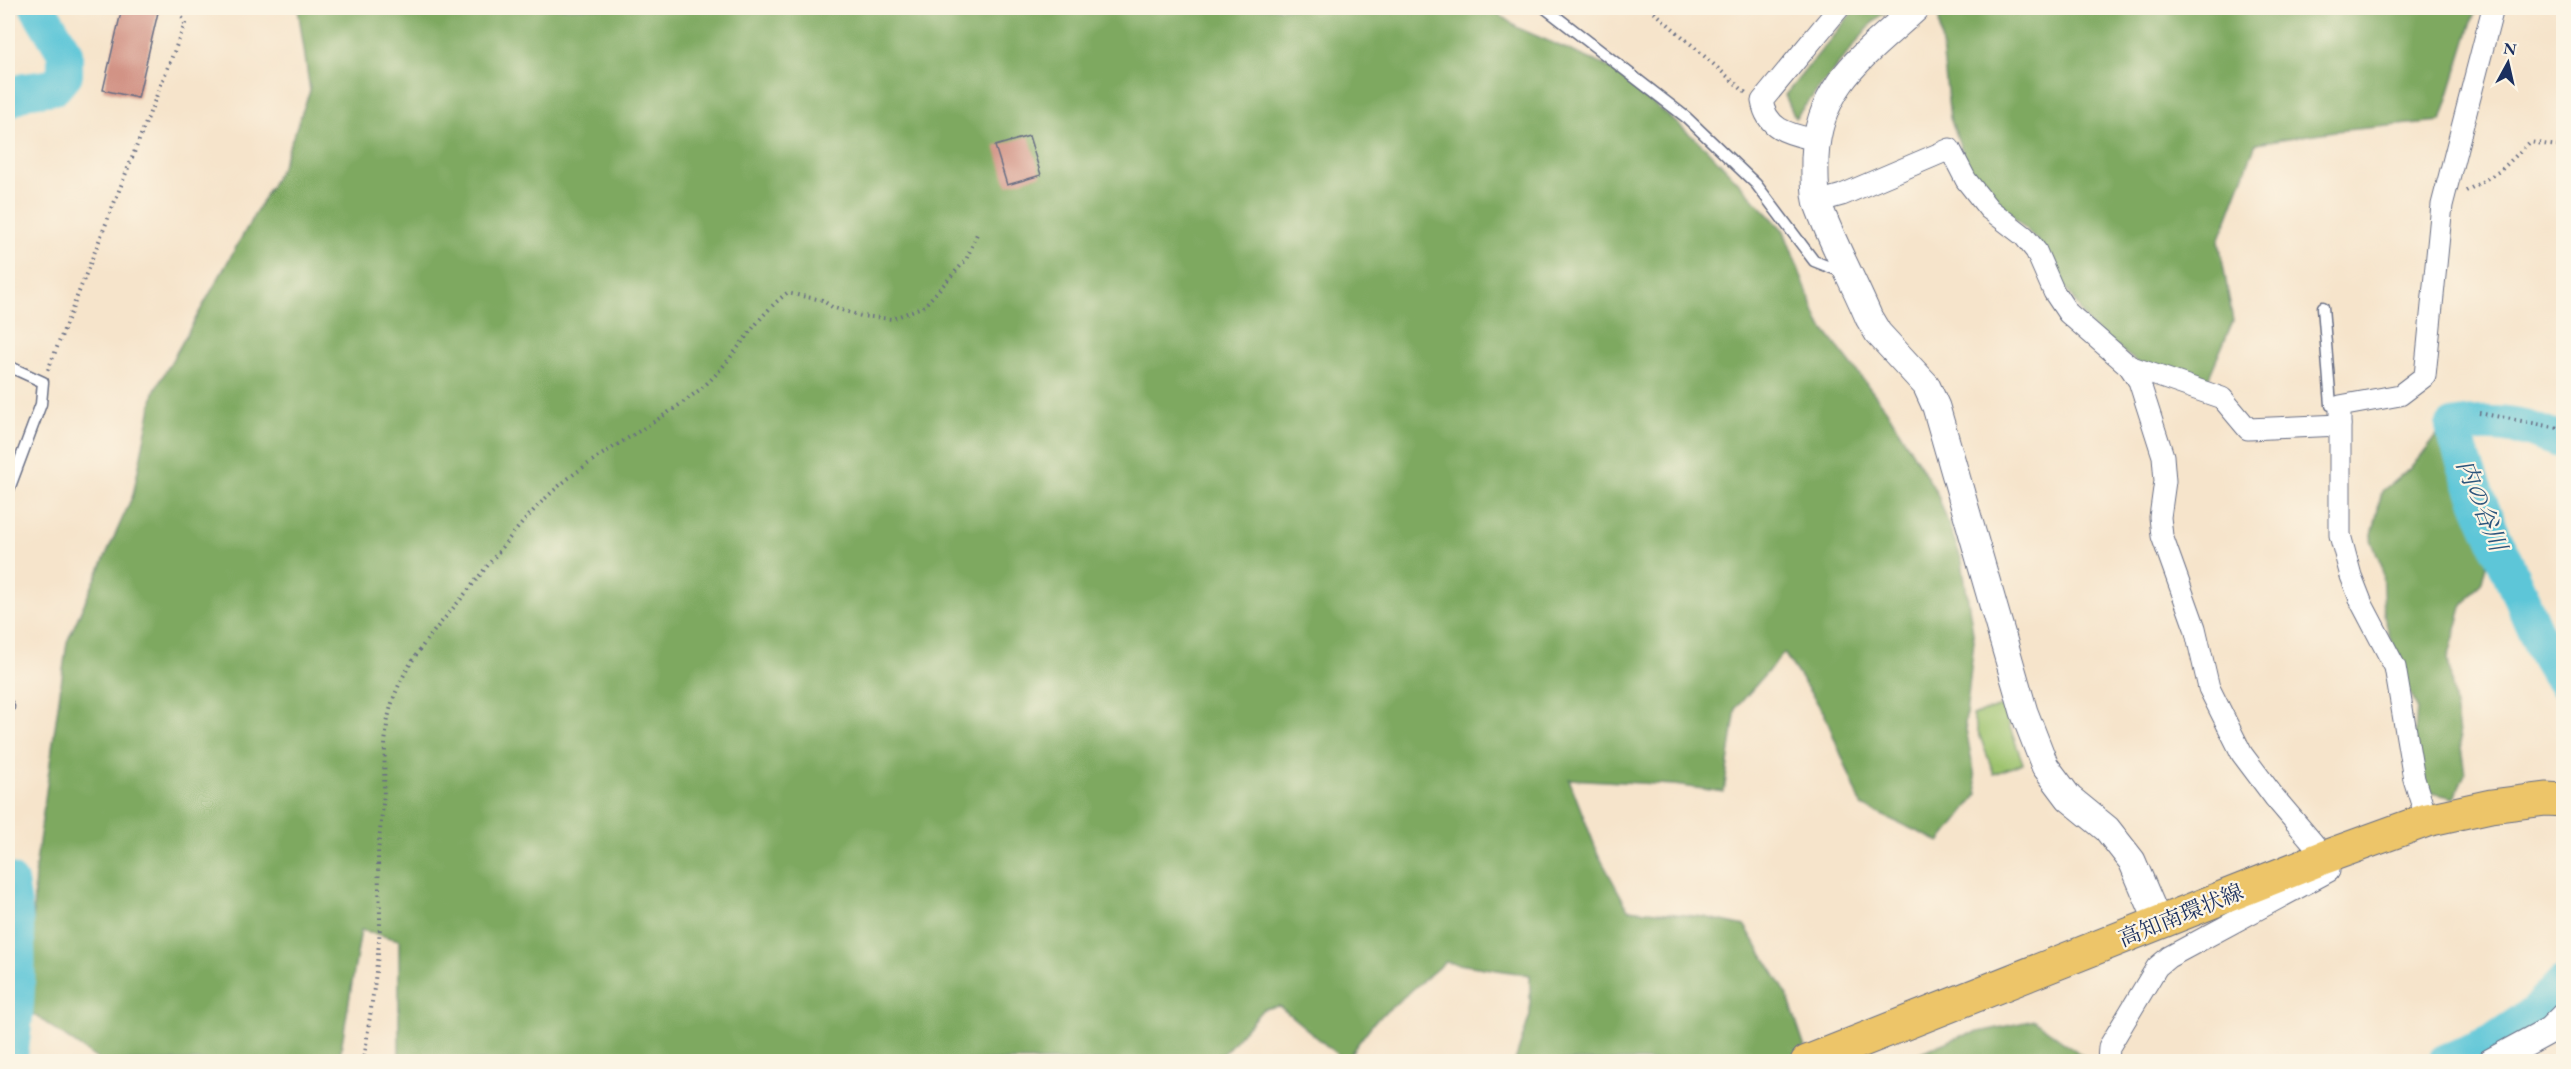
<svg xmlns="http://www.w3.org/2000/svg" width="2571" height="1069" font-family="'EB Garamond','Noto Serif JP',serif">
	<rect width="100%" height="100%" fill="#fcf5e5"/>
	<filter id="ink" filterUnits="userSpaceOnUse"><feTurbulence type="fractalNoise" baseFrequency=".0167" numOctaves="2"/><feDisplacementMap in="SourceGraphic" scale="12" xChannelSelector="R" yChannelSelector="G"/><feConvolveMatrix kernelMatrix="1 2 1 2 8 2 1 2 1" color-interpolation-filters="sRGB"/></filter>
	<filter id="wash" filterUnits="userSpaceOnUse"><feTurbulence type="fractalNoise" baseFrequency=".008" numOctaves="4" result="noise"/><feDisplacementMap in="SourceGraphic" scale="24" xChannelSelector="R" yChannelSelector="G"/><feGaussianBlur stdDeviation="1.35" result="paint"/><feColorMatrix in="noise" values="0 0 0 0 0 0 0 0 0 0 0 0 0 0 0 0 0 1.4 0 .05"/><feComposite in="paint" operator="in"/></filter>
	<g filter="url(#wash)">
		<rect width="100%" height="100%" fill="#f6e4cb"/>
		<polygon fill="#9dc36e" stroke="#5c7966" stroke-width="1.5" points="2002,706 2023,763 1994,774 1972,715"/>
		<g fill="#7ea961" stroke="#4c6c60" stroke-width="1.5">
			<polygon points="298,8 1490,8 1518,28 1613,69 1706,148 1784,231 1819,323 1886,409 1937,493 1962,561 1974,640 1965,724 1978,794 1940,842 1862,806 1824,713 1784,653 1736,708 1724,792 1674,785 1569,779 1598,854 1628,909 1704,917 1745,926 1787,994 1807,1054 1842,1061 1515,1061 1530,1015 1530,975 1445,962 1374,1022 1345,1061 1279,1006 1263,1009 1217,1061 399,1061 399,940 361,930 339,1061 100,1061 29,1011 35,870 67,642 133,495 154,392 282,166 310,91"/>
			<polygon points="1856,8 1889,8 1873,22 1795,118 1785,95"/>
			<polygon points="1940,8 2476,8 2441,121 2335,131 2256,143 2219,241 2233,321 2203,391 2151,373 2090,326 2036,239 1971,175 1950,118 1938,10"/>
			<path d="M2447,421L2454,453L2483,514L2491,545L2482,581L2462,607L2448,659L2465,774L2454,798L2428,792L2413,757L2417,707L2397,665L2384,615L2382,566L2371,540L2382,491C2412,468 2426,453 2447,421Z"/>
			<polygon points="2034,1020 2090,1061 1899,1061 1961,1036"/>
		</g>
		<g fill="none" stroke-linecap="round" stroke-linejoin="round">
			<g stroke="#5dc6d8" stroke-width="36">
				<polyline points="8,100 24,91 54,87 65,74 65,53 38,8"/>
				<path d="M2564,441C2548,438 2534,429 2519,427C2498,423 2474,423 2453,427C2468,482 2492,532 2515,584C2530,618 2542,653 2564,682"/>
				<path d="M8,881L10,882C22,942 19,1001 9,1062"/>
				<polyline points="2445,1062 2491,1043 2535,1013 2564,982"/>
			</g>
		</g>
		<g id="blocks">
			<g fill="#d29385">
				<polygon points="122,8 159,8 138,98 103,90"/>
				<polygon points="1029,136 1041,175 1007,185 995,146"/>
			</g>
		</g>
	</g>
	<g filter="url(#ink)">
		<use href="#blocks" fill-opacity="0" stroke="#686e84" stroke-width="1.5"/>
		<g fill="none" stroke-linecap="round" stroke-linejoin="round">
			<g stroke="#686e84" stroke-width="13">
				<g id="service">
					<polyline points="1545,8 1687,118 1756,184 1814,261 1842,272"/>
					<polyline points="2323,307 2331,405 2340,406"/>
					<polyline points="8,366 43,382 41,404 8,492"/>
					<polyline points="8,705 9,707"/>
				</g>
			</g>
			<g stroke="#686e84" stroke-width="23">
				<g id="minor">
					<path d="M1816,140C1791,134 1767,131 1762,101L1839,8"/>
					<polyline points="1817,202 1842,195 1950,149 1966,180 1989,209 2024,236 2036,251 2054,292 2068,313 2129,366 2139,381 2163,456 2165,481 2160,517 2162,536 2195,628 2209,688 2242,754 2275,798 2325,857 2329,871 2169,957 2157,967 2109,1047 2108,1062"/>
					<polyline points="2129,366 2222,398 2248,429 2340,425"/>
					<polyline points="2427,820 2414,779 2395,667 2362,604 2351,576 2340,535 2340,406 2400,395 2425,376 2442,205 2493,8"/>
				</g>
			</g>
			<g stroke="#686e84" stroke-width="29">
				<g id="tertiary">
					<path d="M1916,8C1866,54 1818,84 1815,158C1815,172 1814,191 1818,204C1832,243 1853,280 1869,318L1878,333L1926,385L1936,407L2024,712L2045,766L2069,798L2107,829L2132,861L2159,924"/>
					<polyline points="2491,1062 2550,1030 2564,1016"/>
				</g>
			</g>
			<g stroke="#686e84" stroke-width="35">
				<polyline id="primary" points="1807,1062 2325,857 2427,820 2491,806 2546,799 2564,800"/>
			</g>
			<g stroke="#686e84" stroke-width="4" stroke-dasharray="1.5 4.5" stroke-linecap="butt">
				<polyline points="1650,8 1746,93"/>
				<polyline points="2466,191 2500,171 2530,142 2564,147"/>
				<polyline points="48,370 185,24 178,8"/>
				<polyline points="2479,413 2564,429"/>
				<path d="M364,1062C369,1016 379,966 380,921C380,899 378,877 378,855C379,833 383,811 384,789C385,761 383,728 393,700C408,656 441,624 469,589C498,553 525,515 559,486C604,448 658,424 703,387C735,359 753,319 787,293L822,300L832,307L861,316L892,319L924,306L966,260L977,234"/>
			</g>
			<use href="#service" stroke="#fff" stroke-width="10"/>
			<use href="#minor" stroke="#fff" stroke-width="21"/>
			<use href="#tertiary" stroke="#fff" stroke-width="27"/>
			<use href="#primary" stroke="#edc569" stroke-width="33"/>
		</g>
	</g>
	<g text-anchor="middle" dominant-baseline="central" stroke-width="4.5" stroke-linejoin="round" paint-order="stroke">
		<g font-size="22" fill="#1b2f5e" stroke="#fcf5e5">
			<text transform="translate(2181 915) rotate(-22)">高知南環状線</text>
		</g>
		<g font-size="24" font-style="italic" fill="#2c557c" stroke="#fcf5e5">
			<text transform="translate(2482 505) rotate(68)">内の谷川</text>
		</g>
	</g>
	<rect width="2571" height="1069" fill="none" stroke="#fcf5e5" stroke-width="30"/>
	<g transform="translate(2508 63) rotate(8)" stroke="#fcf5e5" stroke-width="4.5" paint-order="stroke">
	<path d="M0-4.5L10 22L0 15L-10 22Z" fill="#1b2f5e"/>
	<text y="-9" font-size="16" font-weight="bold" text-anchor="middle" fill="#1b2f5e">N</text>
	</g>
</svg>
